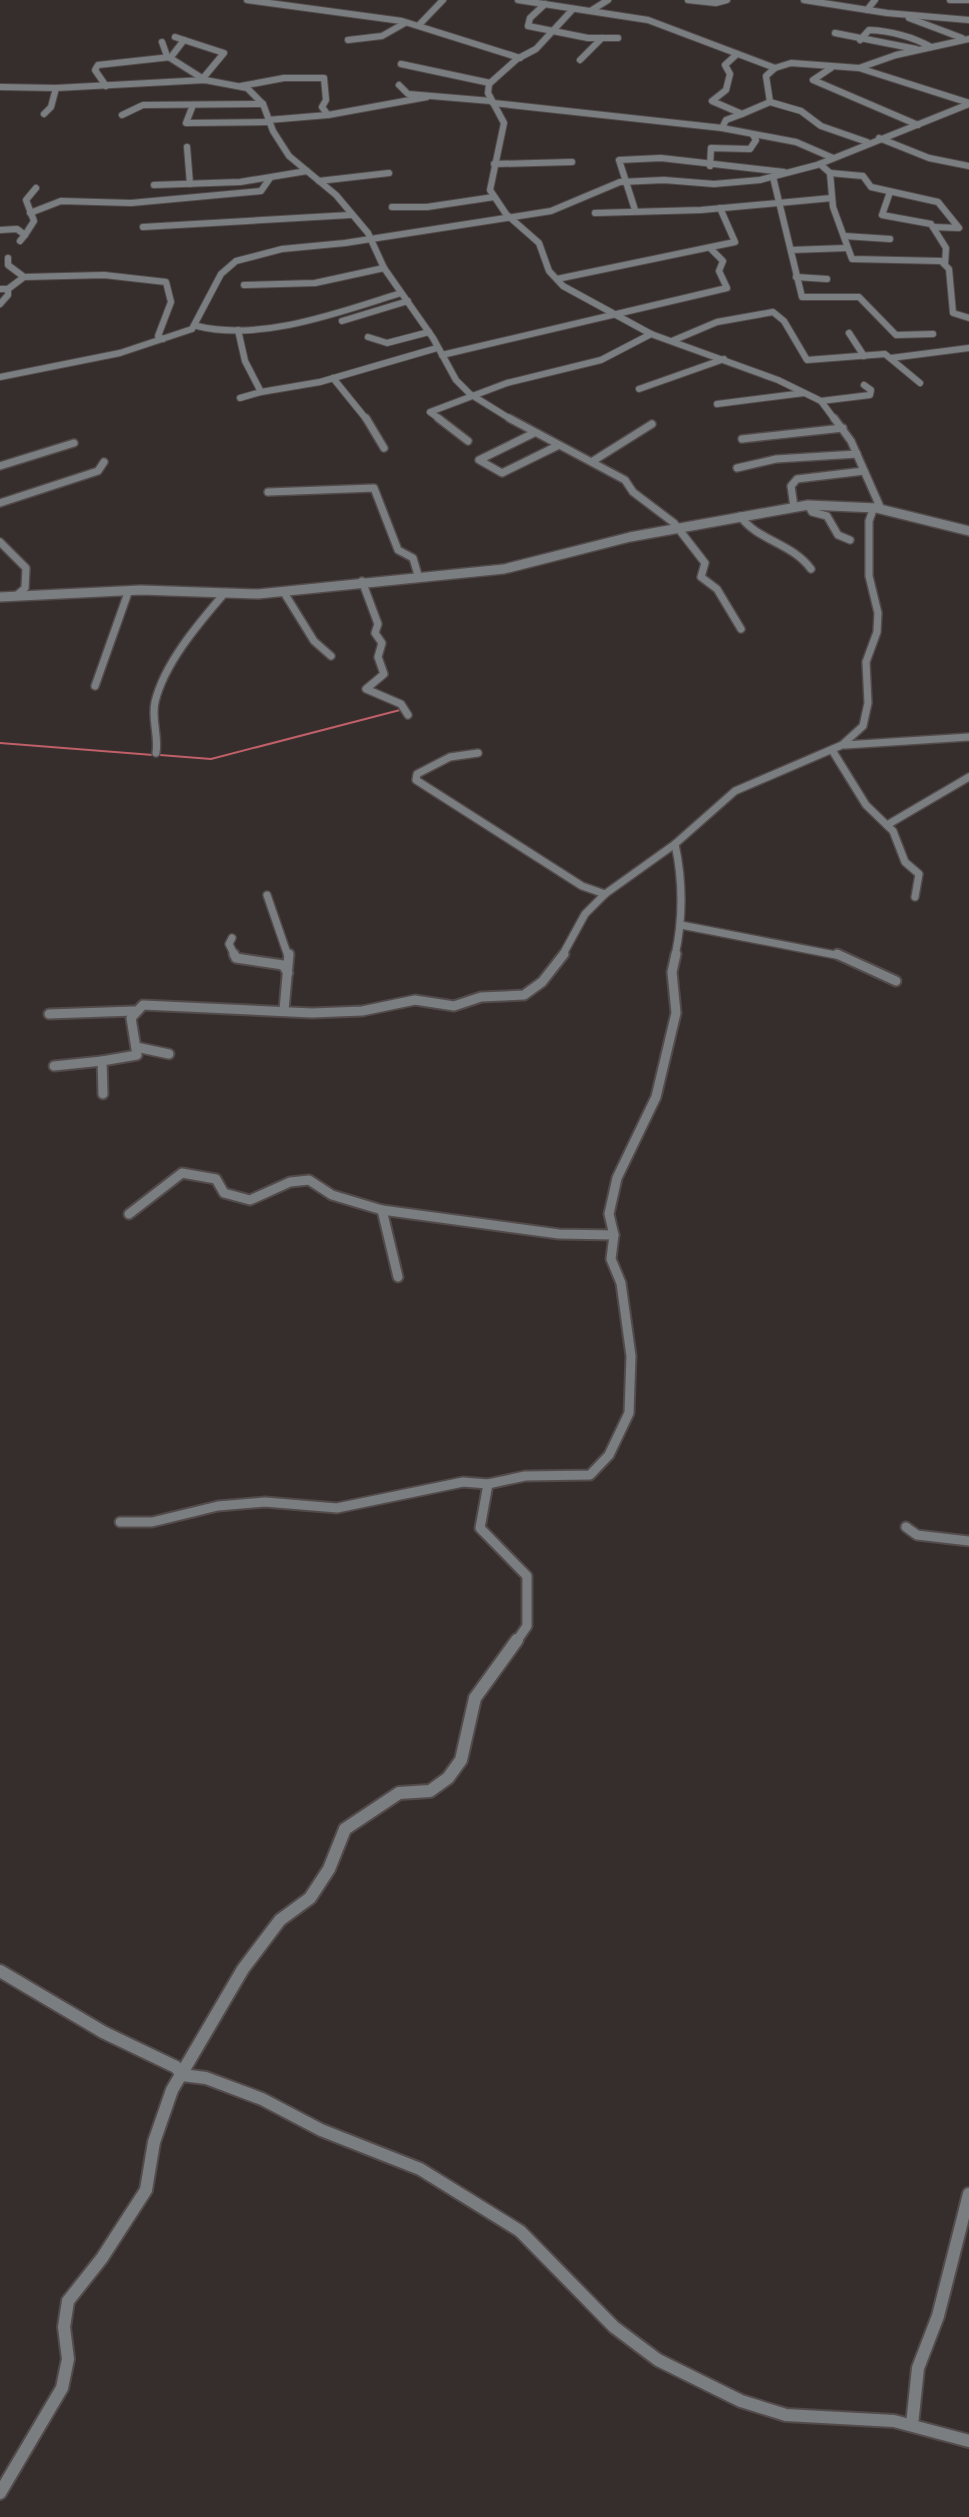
<svg xmlns="http://www.w3.org/2000/svg" width="969" height="2517" font-family="'Roboto Serif',serif">
	<rect width="100%" height="100%" fill="#362d2d"/>
	<g fill="none" stroke-linecap="round" stroke-linejoin="round">
		<g stroke="#bf6068" stroke-width="2">
			<polyline points="0,743 153,755"/>
			<polyline points="160,755 211,759 400,710"/>
		</g>
		<g stroke="#534b4b" stroke-width="8">
			<g id="minor-far3">
				<polyline points="247,0 402,21 520,58"/>
				<polyline points="518,0 648,20 775,68 791,63 859,68 896,55 969,39"/>
				<polyline points="688,0 716,3 727,0"/>
				<polyline points="804,0 887,13 969,20"/>
				<polyline points="950,0 969,0"/>
				<polyline points="545,4 530,18 528,26 588,38 618,38"/>
				<polyline points="573,9 536,49 517,59 489,84 488,93 504,123 490,190 506,214 539,243 549,271 563,286 651,334 778,380 821,401 835,420"/>
				<polyline points="592,10 608,0"/>
				<polyline points="867,10 875,0"/>
				<polyline points="909,18 962,38"/>
				<polyline points="419,25 443,0"/>
				<polyline points="835,33 916,49"/>
				<polyline points="184,40 224,53 204,77"/>
				<polyline points="348,40 382,36 405,23"/>
				<path d="M860,40L869,30C891,31 911,36 931,47"/>
				<polyline points="162,42 167,56 205,80"/>
				<polyline points="737,54 725,65 730,74 726,90 712,101 742,114 770,102"/>
				<polyline points="580,60 602,38"/>
				<polyline points="401,64 490,83"/>
				<polyline points="775,68 766,76 770,102 801,111 821,126 867,142"/>
				<polyline points="831,68 813,80 918,125"/>
				<polyline points="859,68 969,103"/>
				<polyline points="399,85 408,94 491,101"/>
				<polyline points="106,86 95,70 98,65 171,57 184,40 175,37"/>
				<polyline points="241,86 284,78 324,78 326,100 322,107 328,115 268,120"/>
				<polyline points="0,87 56,88 205,80 247,88 263,104 273,131 289,156 336,195 368,233 384,268 433,338 456,380 470,394 512,420"/>
				<polyline points="493,103 722,128"/>
				<polyline points="193,105 186,123 270,122"/>
				<polyline points="44,114 51,107 56,88"/>
				<polyline points="742,114 726,120 722,128 796,142 833,158"/>
				<polyline points="122,115 143,105 263,104"/>
				<polyline points="328,115 427,97"/>
				<polyline points="879,138 929,158 969,166"/>
				<polyline points="187,147 190,184"/>
				<polyline points="494,164 572,162"/>
				<polyline points="820,164 830,173 833,207 852,259 941,261 949,269 953,313 969,318"/>
				<polyline points="710,166 711,148 750,149 756,140 753,135"/>
				<polyline points="830,173 863,176 871,187 938,202 959,228 933,227"/>
				<polyline points="773,177 802,297 859,297 896,335 933,334"/>
				<polyline points="319,181 389,173"/>
				<polyline points="154,185 240,182 307,171"/>
				<polyline points="890,192 882,215 931,224 946,248 945,264"/>
				<polyline points="392,207 427,207 494,197"/>
				<polyline points="635,210 619,160 661,158 784,172"/>
				<polyline points="30,213 61,201 131,203 261,191 270,178"/>
				<polyline points="595,213 701,210 832,198"/>
				<polyline points="143,227 350,215"/>
				<polyline points="0,230 17,229 25,235 20,241"/>
				<polyline points="25,235 34,221 26,200 36,188"/>
				<polyline points="844,236 890,239"/>
				<polyline points="791,250 847,248"/>
				<polyline points="24,277 104,275 166,282 171,302 158,336 163,339"/>
				<polyline points="796,277 827,279"/>
				<polyline points="557,279 735,242 720,208"/>
				<polyline points="244,285 315,283 384,268"/>
				<polyline points="0,289 8,289 24,277 8,265 8,258"/>
				<polyline points="0,304 8,295 8,289"/>
				<polyline points="342,321 408,301"/>
				<path d="M197,326C261,342 340,312 401,293"/>
				<polyline points="238,330 245,361 261,392 240,398"/>
				<polyline points="849,333 864,356"/>
				<polyline points="368,337 387,343 429,332"/>
				<polyline points="672,341 717,322 773,312 784,321 807,360 885,354 920,383"/>
				<polyline points="442,355 727,288 719,271 723,261 711,249"/>
				<polyline points="891,358 969,348"/>
				<polyline points="0,377 120,353 192,329 221,274 236,261 282,249 345,243 551,211 620,182 664,180 714,184 760,180 817,165 969,104"/>
				<polyline points="333,378 367,420"/>
				<polyline points="639,389 724,359"/>
				<polyline points="261,392 320,382 437,348"/>
				<polyline points="821,401 870,395 871,390 864,385"/>
				<polyline points="717,404 804,393"/>
				<polyline points="441,420 430,412 507,383 601,360 651,334"/>
			</g>
		</g>
		<g stroke="#534b4b" stroke-width="10">
			<g id="minor-far2">
				<polyline points="366,418 384,448"/>
				<polyline points="438,418 468,441"/>
				<polyline points="509,418 625,480 633,492 674,523 705,563 701,577 717,589 741,629"/>
				<polyline points="834,418 851,441 881,509"/>
				<polyline points="534,433 479,460 502,473 557,446"/>
				<polyline points="742,439 843,428"/>
				<polyline points="593,461 652,424"/>
				<polyline points="0,466 74,443"/>
				<polyline points="737,468 776,459 857,454"/>
				<polyline points="268,492 374,488 398,550 413,558 418,575"/>
				<polyline points="0,503 98,471 104,462"/>
				<polyline points="808,505 812,512 827,516 838,535 850,540"/>
				<polyline points="794,507 791,486 797,479 864,471"/>
				<path d="M740,516C758,541 792,543 811,569"/>
				<polyline points="0,542 26,568 25,588 16,596"/>
				<polyline points="362,581 378,624 375,633 382,643 378,657 384,674 366,689 401,704 408,715"/>
				<polyline points="283,591 314,641 331,656"/>
				<polyline points="95,686 129,590"/>
				<polyline points="845,745 969,737"/>
				<polyline points="832,750 866,805 893,831 905,862 919,874 915,897"/>
				<path d="M156,753C159,736 151,719 155,702C164,664 198,624 223,595"/>
				<polyline points="478,753 450,757 417,774 416,780 582,886 605,894"/>
				<polyline points="887,825 969,777"/>
				<polyline points="267,895 288,956"/>
				<polyline points="681,925 841,956"/>
				<polyline points="232,938 229,944 235,956"/>
				<polyline points="562,956 585,914 605,894 675,844"/>
				<path d="M675,956C683,919 683,881 675,844L735,791L842,745L863,726L868,703L866,662L877,632L878,613L869,576V521L874,507"/>
			</g>
		</g>
		<g stroke="#534b4b" stroke-width="13">
			<g id="minor-far1">
				<polyline points="234,954 236,958 283,965 288,973"/>
				<polyline points="837,954 896,981"/>
				<polyline points="284,1010 289,954"/>
				<polyline points="49,1014 134,1011"/>
				<polyline points="136,1047 169,1054"/>
				<polyline points="54,1066 102,1061"/>
				<polyline points="103,1094 102,1061 137,1055 131,1018 143,1005 312,1013 362,1011 415,1000 454,1006 481,997 524,995 542,982 564,954"/>
				<polyline points="382,1210 398,1277"/>
				<polyline points="129,1214 182,1173 216,1179 224,1193 250,1200 290,1182 309,1180 332,1195 382,1210 559,1234 614,1235"/>
				<polyline points="488,1484 480,1528 527,1576 527,1626 516,1642"/>
				<polyline points="120,1522 152,1522 218,1506 265,1502 337,1508 463,1482 488,1484 525,1476 590,1475 609,1455 629,1413 631,1356 621,1283 611,1259 614,1235 609,1214 617,1178 656,1097 676,1013 672,972 676,954"/>
				<polyline points="906,1527 917,1535 969,1541"/>
			</g>
		</g>
		<g stroke="#534b4b" stroke-width="16">
			<g id="minor">
				<polyline points="0,1971 103,2032 176,2067 182,2075 206,2078 262,2099 321,2130 420,2169 520,2231 614,2327 658,2360 741,2401 786,2415 894,2421 969,2441"/>
				<polyline points="912,2425 918,2368 938,2316 969,2194"/>
				<polyline points="0,2493 62,2388 68,2359 64,2327 68,2301 102,2258 146,2190 154,2142 172,2090 243,1969 280,1920 310,1898 329,1869 345,1829 399,1793 430,1791 448,1778 461,1760 475,1698 517,1640"/>
			</g>
		</g>
		<g stroke="#534b4b" stroke-width="12">
			<polyline id="tertiary" points="0,597 141,590 258,594 504,569 630,537 808,505 876,508 969,531"/>
		</g>
		<use href="#minor-far3" stroke="#7a7e80" stroke-width="6"/>
		<use href="#minor-far2" stroke="#7a7e80" stroke-width="7"/>
		<use href="#minor-far1" stroke="#7a7e80" stroke-width="9"/>
		<use href="#minor" stroke="#7a7e80" stroke-width="12"/>
		<use href="#tertiary" stroke="#7a7e80" stroke-width="9"/>
	</g>
</svg>
